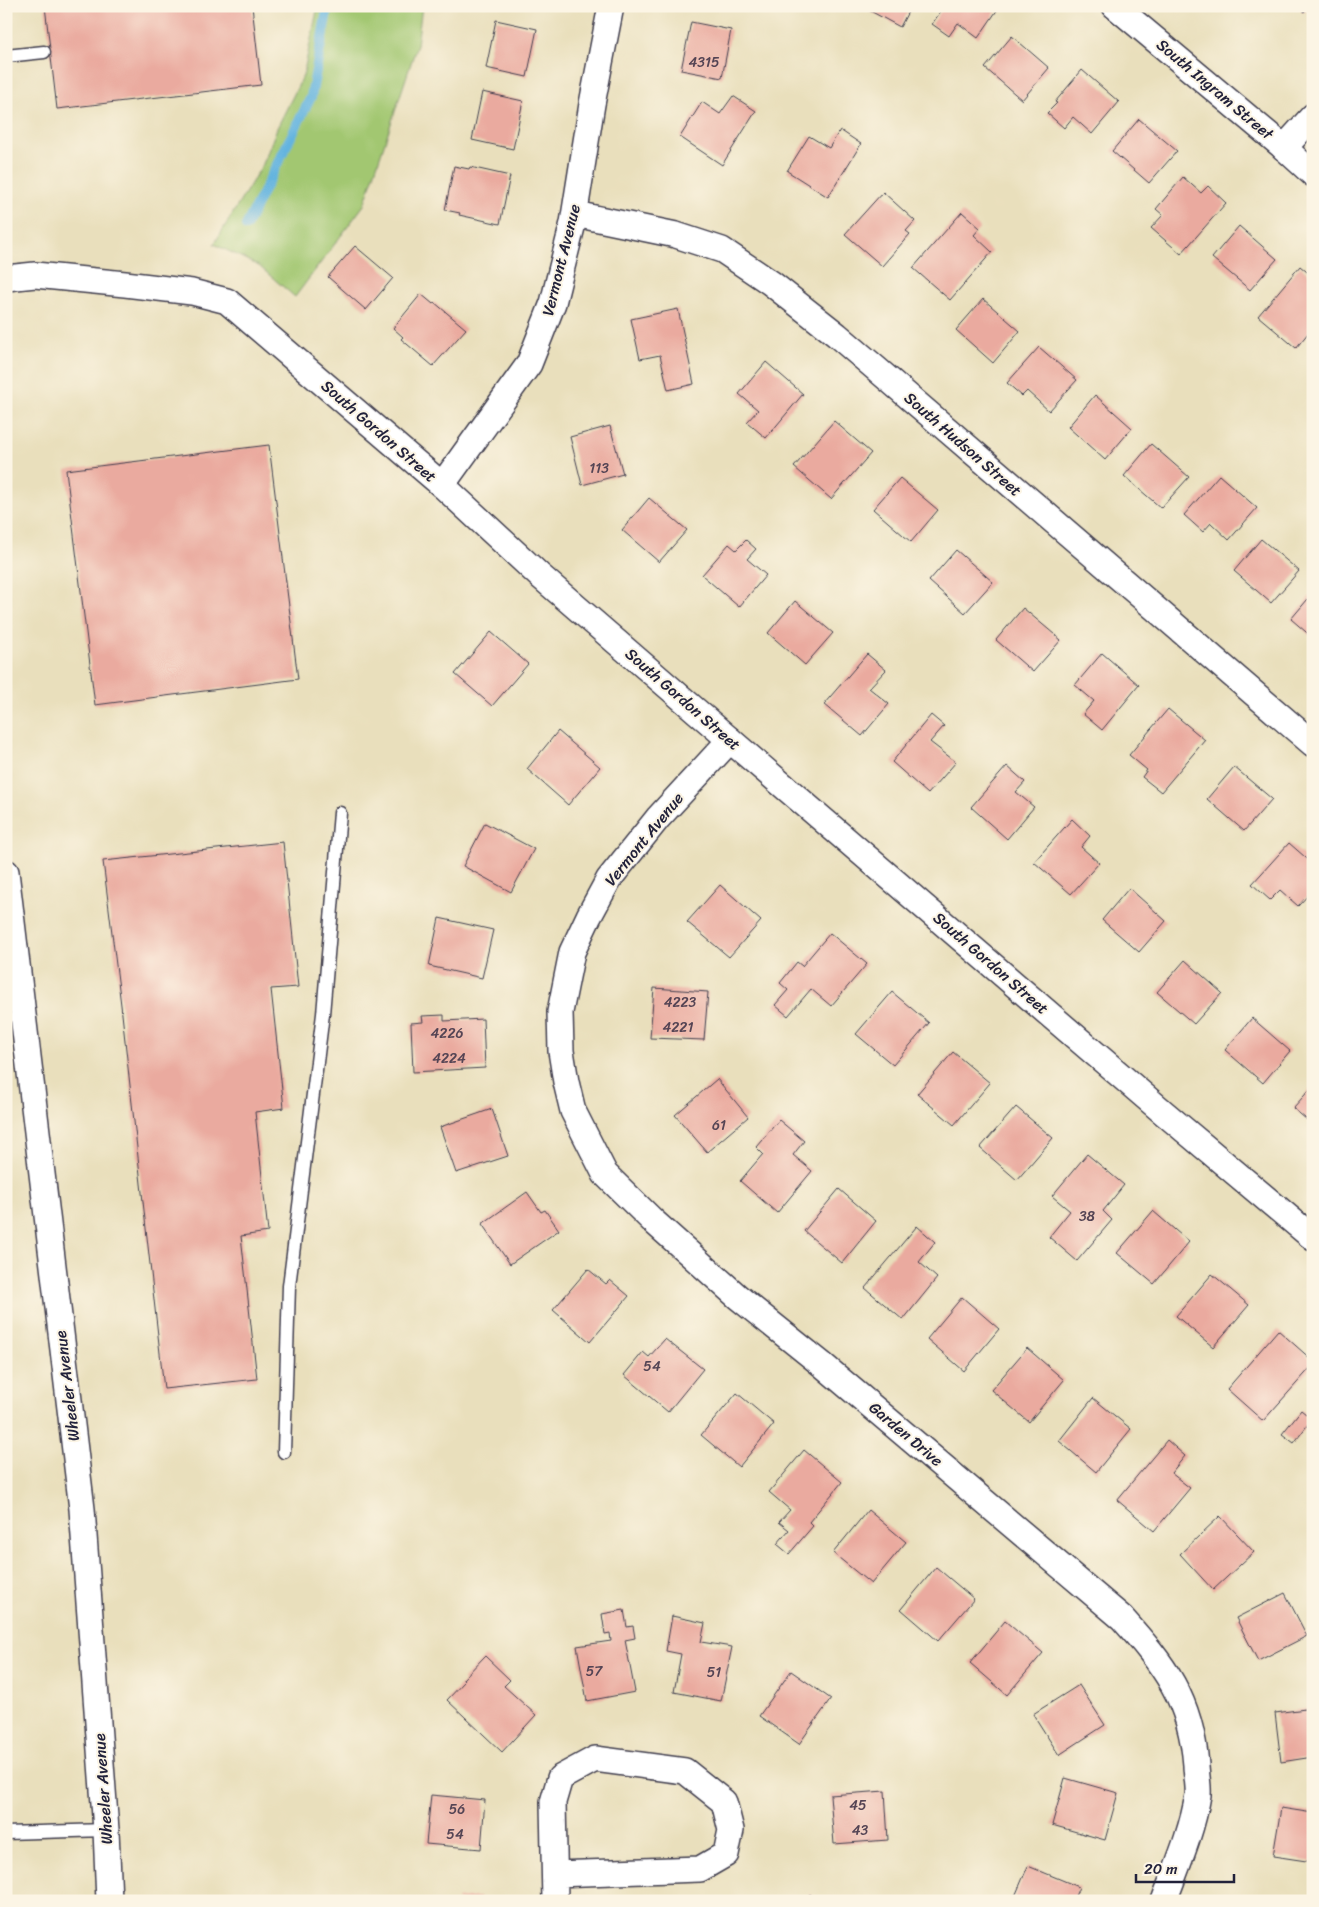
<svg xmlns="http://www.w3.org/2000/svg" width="1319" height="1907" font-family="Sriracha,sans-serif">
	<rect width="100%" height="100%" fill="#fcf5e5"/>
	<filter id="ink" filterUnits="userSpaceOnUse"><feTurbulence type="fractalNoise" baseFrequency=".02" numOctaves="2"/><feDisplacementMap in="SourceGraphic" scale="10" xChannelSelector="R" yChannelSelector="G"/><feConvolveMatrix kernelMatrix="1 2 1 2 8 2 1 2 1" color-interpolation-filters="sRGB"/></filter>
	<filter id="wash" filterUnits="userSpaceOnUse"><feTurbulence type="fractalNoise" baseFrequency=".0096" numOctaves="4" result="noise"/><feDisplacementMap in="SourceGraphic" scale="20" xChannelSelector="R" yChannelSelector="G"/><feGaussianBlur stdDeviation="1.12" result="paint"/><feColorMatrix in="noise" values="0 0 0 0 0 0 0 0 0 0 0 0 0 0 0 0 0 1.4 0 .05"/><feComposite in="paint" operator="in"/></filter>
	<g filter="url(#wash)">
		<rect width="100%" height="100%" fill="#e9dfbc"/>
		<polygon fill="#a2c771" stroke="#627456" points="318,6 422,6 417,45 364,205 295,297 259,266 214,244 263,164 277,128 303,76"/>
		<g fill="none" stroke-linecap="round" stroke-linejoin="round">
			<polyline stroke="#64b4df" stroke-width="10" points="246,226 311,97 328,6"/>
		</g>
		<g id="blocks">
			<g fill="#eaaa9f">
				<polygon points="45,6 252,6 261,85 57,109"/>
				<polygon points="861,6 911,6 900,27"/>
				<polygon points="940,6 1000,6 978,38 958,23 949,36 932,24 941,11 938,9"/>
				<polygon points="1296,6 1309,6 1304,12"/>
				<polygon points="496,20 537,29 527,77 486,68"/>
				<polygon points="691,22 731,30 722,78 681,70"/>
				<polygon points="1012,36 1049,68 1022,100 985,68"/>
				<polygon points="1082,70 1119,102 1092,134 1073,117 1064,128 1047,113 1057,103 1055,102"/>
				<polygon points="482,92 523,101 513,149 472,140"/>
				<polygon points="733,96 756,111 722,165 680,137 702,102 720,114"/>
				<polygon points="1139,119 1177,151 1149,183 1112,151"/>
				<polygon points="840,130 861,144 828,197 787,171 809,136 829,148"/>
				<polygon points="454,166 469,169 470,167 510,176 500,224 459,215 460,213 445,210"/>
				<polygon points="1183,177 1201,193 1208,186 1226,203 1181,254 1151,228 1163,215 1156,209"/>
				<polygon points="883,192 915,221 906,231 910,234 882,266 845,234"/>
				<polygon points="962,212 980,228 974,235 992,252 950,300 913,268"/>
				<polygon points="1239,226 1277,259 1250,290 1212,258"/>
				<polygon points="355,246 393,278 366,310 328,277"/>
				<polygon points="1300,266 1313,277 1313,327 1296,348 1258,316"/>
				<polygon points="421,294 433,304 434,302 466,329 433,366 401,339 403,337 393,328"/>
				<polygon points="983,299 1020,331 993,363 956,330"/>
				<polygon points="678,309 694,384 668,390 660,355 640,359 631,319"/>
				<polygon points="1039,347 1077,380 1049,411 1027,391 1022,396 1007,383"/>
				<polygon points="766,362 803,394 766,438 747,422 758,410 739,394"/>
				<polygon points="1095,395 1132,428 1105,460 1068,427"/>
				<polygon points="834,421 871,453 831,499 794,467"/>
				<polygon points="610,426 623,474 582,485 570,437"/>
				<polygon points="1151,444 1189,477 1161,508 1124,476"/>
				<polygon points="269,445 298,679 95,705 66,470"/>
				<polygon points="1219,475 1257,508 1229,540 1211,523 1203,532 1184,515"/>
				<polygon points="900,478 938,510 911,542 873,509"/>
				<polygon points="649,498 687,530 659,562 622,530"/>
				<polygon points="1261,539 1299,571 1271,603 1234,571"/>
				<polygon points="746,540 756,549 747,559 766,575 739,607 702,575 729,544 736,550"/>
				<polygon points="956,550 993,582 965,613 929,581"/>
				<polygon points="1313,593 1313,638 1291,619"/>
				<polygon points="795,601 833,633 805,665 768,633"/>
				<polygon points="1023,608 1061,640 1033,672 996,640"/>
				<polygon points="491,632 528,664 492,706 455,674"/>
				<polygon points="1102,653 1139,685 1102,730 1083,714 1094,701 1075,685"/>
				<polygon points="867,654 886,670 869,688 889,704 862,736 824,704"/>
				<polygon points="1168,709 1205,740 1161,792 1142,777 1147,770 1129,755"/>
				<polygon points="931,715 944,726 930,742 956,762 928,794 892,762"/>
				<polygon points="558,731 600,767 568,805 527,769"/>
				<polygon points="1007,766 1025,782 1016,792 1034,807 1007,839 971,807"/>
				<polygon points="1234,767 1272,799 1244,831 1207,799"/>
				<polygon points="1072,819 1090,836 1081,847 1099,863 1071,894 1034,862"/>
				<polygon points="485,823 534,849 511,892 463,866"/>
				<polygon points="283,842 298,987 271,989 284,1108 255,1112 268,1232 241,1236 257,1379 164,1389 121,1005 103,861"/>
				<polygon points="1289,843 1313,864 1313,890 1298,906 1280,890 1270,900 1252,884"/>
				<polygon points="720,885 761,921 729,957 687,922"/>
				<polygon points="1129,888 1166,921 1139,952 1102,920"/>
				<polygon points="439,918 493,930 482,978 429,966"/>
				<polygon points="830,933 867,964 831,1006 811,989 788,1016 775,1005 788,990 780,983 797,962 802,966"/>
				<polygon points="1185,960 1222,993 1194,1024 1157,992"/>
				<polygon points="654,988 708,992 704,1040 650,1038"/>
				<polygon points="892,992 929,1023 893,1065 856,1034"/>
				<polygon points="444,1015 444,1021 483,1019 485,1068 413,1072 411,1023 423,1022 422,1016"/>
				<polygon points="1252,1018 1290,1051 1263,1083 1225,1050"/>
				<polygon points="953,1052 990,1083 954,1125 917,1094"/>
				<polygon points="717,1079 748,1117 707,1152 675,1115"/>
				<polygon points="1313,1086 1313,1125 1293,1108"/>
				<polygon points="1016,1107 1053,1138 1017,1180 980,1148"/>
				<polygon points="492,1109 508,1156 456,1173 440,1127"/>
				<polygon points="779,1120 804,1141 793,1155 812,1171 777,1213 740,1181 763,1154 756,1147"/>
				<polygon points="1087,1154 1124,1185 1103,1211 1112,1220 1077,1261 1049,1237 1070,1211 1052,1196"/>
				<polygon points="839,1189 876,1221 842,1263 804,1231"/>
				<polygon points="527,1192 541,1212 545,1210 559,1230 510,1264 482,1224"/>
				<polygon points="1153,1211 1189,1242 1154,1284 1117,1253"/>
				<polygon points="917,1226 935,1242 919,1262 937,1278 903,1320 865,1288"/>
				<polygon points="588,1269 606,1284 610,1280 629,1296 590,1342 553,1310"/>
				<polygon points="1212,1274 1249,1305 1213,1347 1176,1316"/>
				<polygon points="962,1297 999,1329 964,1371 927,1339"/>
				<polygon points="1278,1330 1313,1361 1313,1365 1263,1421 1227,1389"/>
				<polygon points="665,1339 703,1369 668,1412 624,1375 643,1352 649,1357"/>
				<polygon points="1027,1348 1064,1380 1029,1422 991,1390"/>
				<polygon points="737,1393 774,1424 739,1467 701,1435"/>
				<polygon points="1093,1398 1131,1429 1096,1472 1059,1441"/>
				<polygon points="1301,1410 1312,1419 1294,1443 1282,1434"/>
				<polygon points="1167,1440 1185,1456 1171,1473 1190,1488 1154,1531 1117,1500"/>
				<polygon points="804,1450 842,1482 809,1522 813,1526 789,1554 777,1544 789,1530 779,1522 790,1510 769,1492"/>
				<polygon points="868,1510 906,1542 871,1584 833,1553"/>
				<polygon points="1220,1516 1254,1552 1213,1590 1180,1554"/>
				<polygon points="936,1567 974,1599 938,1641 901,1609"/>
				<polygon points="1285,1593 1307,1636 1258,1661 1236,1618"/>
				<polygon points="624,1610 627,1627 633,1626 635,1638 625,1640 635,1692 587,1701 577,1646 611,1641 610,1633 605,1634 602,1614"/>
				<polygon points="672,1616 705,1623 701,1642 732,1647 721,1701 674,1692 681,1654 666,1651"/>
				<polygon points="1005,1621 1043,1653 1007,1695 970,1663"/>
				<polygon points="485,1656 510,1680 504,1686 536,1715 502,1752 447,1700 464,1682 463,1679"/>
				<polygon points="791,1671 831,1699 799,1744 759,1716"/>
				<polygon points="1079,1685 1105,1725 1059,1755 1033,1714"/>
				<polygon points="1313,1708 1313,1757 1281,1762 1275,1713"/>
				<polygon points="6,1741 9,1756 6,1757"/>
				<polygon points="1065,1778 1118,1793 1105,1840 1052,1825"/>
				<polygon points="885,1791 888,1840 834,1844 830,1795"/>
				<polygon points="431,1795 485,1800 481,1849 426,1844"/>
				<polygon points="1281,1808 1313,1813 1313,1862 1273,1856"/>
				<polygon points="1028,1866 1079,1887 1073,1901 1013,1901"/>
				<polygon points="810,1894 817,1901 804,1901"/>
				<polygon points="480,1897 481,1901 457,1901 457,1899"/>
			</g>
		</g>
	</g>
	<g filter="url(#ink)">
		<use href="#blocks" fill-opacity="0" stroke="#403e4e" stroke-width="1"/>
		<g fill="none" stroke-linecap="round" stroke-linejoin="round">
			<g stroke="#403e4e" stroke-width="15">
				<g id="service">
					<polyline points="6,56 44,52"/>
					<polyline points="284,1452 289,1286 323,1014 340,813"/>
					<polyline points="6,1833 106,1830"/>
				</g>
			</g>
			<g stroke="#403e4e" stroke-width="28">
				<g id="minor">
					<polyline points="1115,6 1281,145 1313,174"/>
					<polyline points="1284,148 1313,116"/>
					<polyline points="575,214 676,235 722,250 771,283 837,335 1313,744"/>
					<polyline points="6,278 35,275 125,284 192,292 227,301 442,485 539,575 730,740 1163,1112 1313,1238"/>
					<polyline points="442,485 529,364 553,303 573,223 592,104 611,6"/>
					<path d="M730,740L658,818L609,879L589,916L572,952L560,1012L561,1051L566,1082L573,1111L605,1174L653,1221L738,1297L824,1366L1122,1618C1164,1665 1191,1699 1196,1765C1196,1774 1199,1786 1198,1795C1192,1832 1177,1866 1164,1901"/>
					<polyline points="6,872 82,1509 106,1830 109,1901"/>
					<polyline points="555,1874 700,1869 726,1854 731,1830 724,1802 685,1771 595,1759 560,1778 553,1802 555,1901"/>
				</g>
			</g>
			<use href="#service" stroke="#fff" stroke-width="12"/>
			<use href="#minor" stroke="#fff" stroke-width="25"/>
		</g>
	</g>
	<g text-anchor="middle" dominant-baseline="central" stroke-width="4" stroke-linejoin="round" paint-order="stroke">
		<g font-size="14" fill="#544454">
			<text x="704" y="62">4315</text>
			<text x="599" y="468">113</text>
			<text x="680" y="1002">4223</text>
			<text x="678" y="1027">4221</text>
			<text x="447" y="1033">4226</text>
			<text x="449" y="1058">4224</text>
			<text x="719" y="1125">61</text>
			<text x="1087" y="1216">38</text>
			<text x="652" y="1366">54</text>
			<text x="594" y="1671">57</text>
			<text x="714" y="1672">51</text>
			<text x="858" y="1805">45</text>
			<text x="457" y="1809">56</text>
			<text x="860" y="1830">43</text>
			<text x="455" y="1834">54</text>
		</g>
		<g font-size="16" fill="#22223b" stroke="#fcf5e5">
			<text transform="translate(1215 89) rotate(40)">South Ingram Street</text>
			<text transform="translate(561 260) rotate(-76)">Vermont Avenue</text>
			<text transform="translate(379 431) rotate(41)">South Gordon Street</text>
			<text transform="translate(963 444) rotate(41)">South Hudson Street</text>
			<text transform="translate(683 699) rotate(41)">South Gordon Street</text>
			<text transform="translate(644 839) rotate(-51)">Vermont Avenue</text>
			<text transform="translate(991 963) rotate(41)">South Gordon Street</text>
			<text transform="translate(67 1386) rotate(-97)">Wheeler Avenue</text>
			<text transform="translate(906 1434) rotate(40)">Garden Drive</text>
			<text transform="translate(103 1789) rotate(-94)">Wheeler Avenue</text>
		</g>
	</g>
	<rect width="1319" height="1907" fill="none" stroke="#fcf5e5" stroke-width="25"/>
	<path d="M1136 1874v8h98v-8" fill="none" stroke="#22223b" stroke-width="2.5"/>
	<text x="1144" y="1874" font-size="15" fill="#22223b" stroke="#fcf5e5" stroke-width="4" paint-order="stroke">20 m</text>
</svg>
